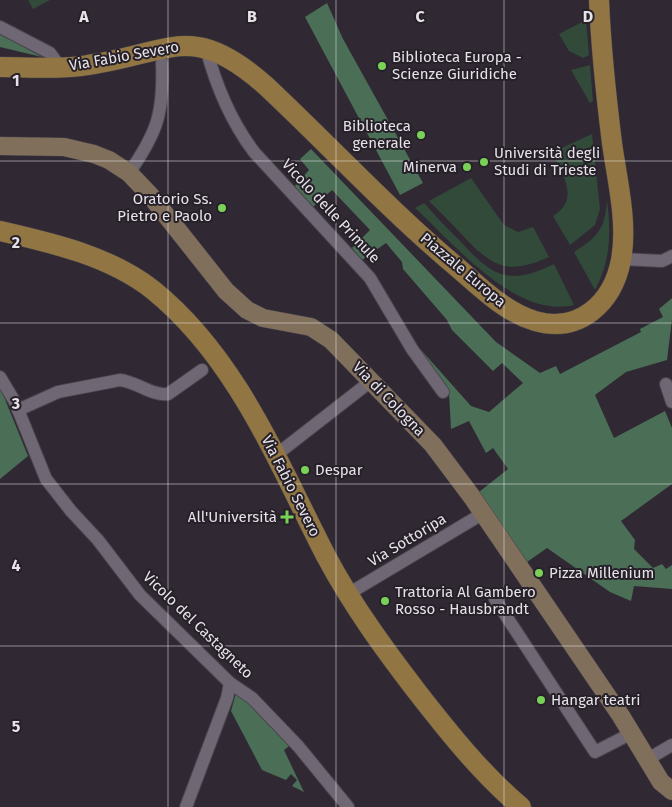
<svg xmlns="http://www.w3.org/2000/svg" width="672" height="807" font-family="'Fira Sans',sans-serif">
	<rect width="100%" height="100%" fill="#302933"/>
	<g fill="#314a39">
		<polygon points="28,0 50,0 33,9"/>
		<polygon points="586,20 589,55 583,58 569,51 559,34"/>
		<polygon points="590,65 593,101 590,103 571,70"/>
		<path d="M592,134L600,209L595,225L570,245L553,216C581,199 562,176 553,152Z"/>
		<path d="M471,178L504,225L518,232L533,227L549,257C511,274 495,269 467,240C455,227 442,214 429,201Z"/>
		<path d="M607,200C611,232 611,260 595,290L574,252C598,237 605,229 607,200Z"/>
		<path d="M424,203C436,217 449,230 462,243C493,277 510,286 554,264L574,305C516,319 454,244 415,208Z"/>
	</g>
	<g fill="#4a6f56">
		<polygon points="327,3 343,39 423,183 400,195 305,17"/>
		<polygon points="0,33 42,57 0,47"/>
		<polygon points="311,149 496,342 540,373 556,366 560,374 641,332 640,329 663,317 659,309 672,298 672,319 667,360 626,372 595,395 614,438 665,411 672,428 672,484 621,521 635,540 634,549 653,568 662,564 666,569 672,565 672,589 634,586 631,601 610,592 547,548 527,562 479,492 508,469 493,448 486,453 469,421 451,429 449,392 414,342 471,406 489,412 523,383 502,363 493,371 452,330 447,320 403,269 402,262 386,243 362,260 352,248 370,230 332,190 313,207 294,187 309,170 300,159"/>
		<polygon points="0,387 28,456 0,479"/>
		<polygon points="236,693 257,709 292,744 284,750 304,792 292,786 297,780 291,774 286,780 262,770 231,711"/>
	</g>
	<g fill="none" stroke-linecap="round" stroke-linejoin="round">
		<g stroke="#49444c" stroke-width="14">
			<g id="minor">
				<polyline points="0,27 50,53 60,67"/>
				<path d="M206,48C216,86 230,120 254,152L370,278L412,349L443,392"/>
				<path d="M129,173C157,133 164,113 162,63"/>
				<polyline points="622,259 662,261 672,256"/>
				<polyline points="0,377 15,402 46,479 71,511 98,540 140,595 230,683 252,698 298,746 348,807"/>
				<polyline points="666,384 672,402"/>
				<path d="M18,410L58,392L120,380C137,382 152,396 168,394L202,370"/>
				<polyline points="276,455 371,381"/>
				<polyline points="348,594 482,514"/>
				<polyline points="495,599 595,752 632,733"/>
				<polyline points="648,759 672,745"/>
				<polyline points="186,807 227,698 230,683"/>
			</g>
		</g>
		<g stroke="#49444c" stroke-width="19">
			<polyline id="secondary" points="0,146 64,147 94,154 109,160 129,173 150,195 226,291 247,310 263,318 311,327 331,340 433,445 472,497 621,716 661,782 672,791"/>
		</g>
		<g stroke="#49444c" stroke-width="21">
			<g id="primary">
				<path d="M0,67C29,67 59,70 88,65C171,53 192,20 266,86C330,146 390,211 458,268C481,288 505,312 535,321C580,334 613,302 621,260C628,222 617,180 612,143C606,95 601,48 599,0"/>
				<path d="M0,231C52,243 110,256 153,290C237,358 278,463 326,556C352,605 385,650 418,693C450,734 482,774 521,807"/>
			</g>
		</g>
		<use href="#minor" stroke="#6f6874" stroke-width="12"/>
		<use href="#secondary" stroke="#806f5b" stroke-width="18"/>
		<use href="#primary" stroke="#917542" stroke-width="20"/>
	</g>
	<path fill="none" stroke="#e6e2e8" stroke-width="1" stroke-opacity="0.55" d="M168,0V807M336,0V807M504,0V807M0,161H672M0,323H672M0,484H672M0,646H672"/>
	<g fill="#79d158" stroke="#262029" stroke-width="2">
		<circle cx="382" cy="66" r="5"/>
		<circle cx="421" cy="135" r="5"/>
		<circle cx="484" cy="162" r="5"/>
		<circle cx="467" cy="167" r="5"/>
		<circle cx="222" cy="208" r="5"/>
		<circle cx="305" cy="470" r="5"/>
		<path d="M284.5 509.5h5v5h5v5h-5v5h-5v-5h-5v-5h5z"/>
		<circle cx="539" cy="573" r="5"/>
		<circle cx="385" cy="601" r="5"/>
		<circle cx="541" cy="700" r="5"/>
	</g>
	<g text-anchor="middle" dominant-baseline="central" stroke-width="4" stroke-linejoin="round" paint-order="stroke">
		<g font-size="15" fill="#e6e2e8" stroke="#262029">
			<text transform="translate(124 56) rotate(-10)">Via Fabio Severo</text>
			<text transform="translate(331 211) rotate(47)">Vicolo delle Primule</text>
			<text transform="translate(463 270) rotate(40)">Piazzale Europa</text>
			<text transform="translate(389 399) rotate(46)">Via di Cologna</text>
			<text transform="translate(291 486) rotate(63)">Via Fabio Severo</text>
			<text transform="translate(407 540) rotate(-31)">Via Sottoripa</text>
			<text transform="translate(198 625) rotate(44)">Vicolo del Castagneto</text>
		</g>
		<g font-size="15" fill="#e6e2e8" stroke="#262029" text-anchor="start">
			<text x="392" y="57">Biblioteca Europa -<tspan x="392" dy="17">Scienze Giuridiche</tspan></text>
			<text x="411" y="126" text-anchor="end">Biblioteca<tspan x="411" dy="17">generale</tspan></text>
			<text x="494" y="153">Università degli<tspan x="494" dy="17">Studi di Trieste</tspan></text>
			<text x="457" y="167" text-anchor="end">Minerva</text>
			<text x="212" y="199" text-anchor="end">Oratorio Ss.<tspan x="212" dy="17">Pietro e Paolo</tspan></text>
			<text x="315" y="470">Despar</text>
			<text x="277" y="517" text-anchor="end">All'Università</text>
			<text x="549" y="573">Pizza Millenium</text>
			<text x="395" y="592">Trattoria Al Gambero<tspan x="395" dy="17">Rosso - Hausbrandt</tspan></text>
			<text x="551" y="700">Hangar teatri</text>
		</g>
	</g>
	<g font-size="16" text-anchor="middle" font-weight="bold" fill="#e6e2e8" stroke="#262029" stroke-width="4" stroke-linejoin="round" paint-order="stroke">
		<text x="84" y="22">A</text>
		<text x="252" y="22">B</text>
		<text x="420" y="22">C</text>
		<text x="588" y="22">D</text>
		<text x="16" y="86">1</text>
		<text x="16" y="248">2</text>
		<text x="16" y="409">3</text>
		<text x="16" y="571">4</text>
		<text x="16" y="732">5</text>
	</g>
</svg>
